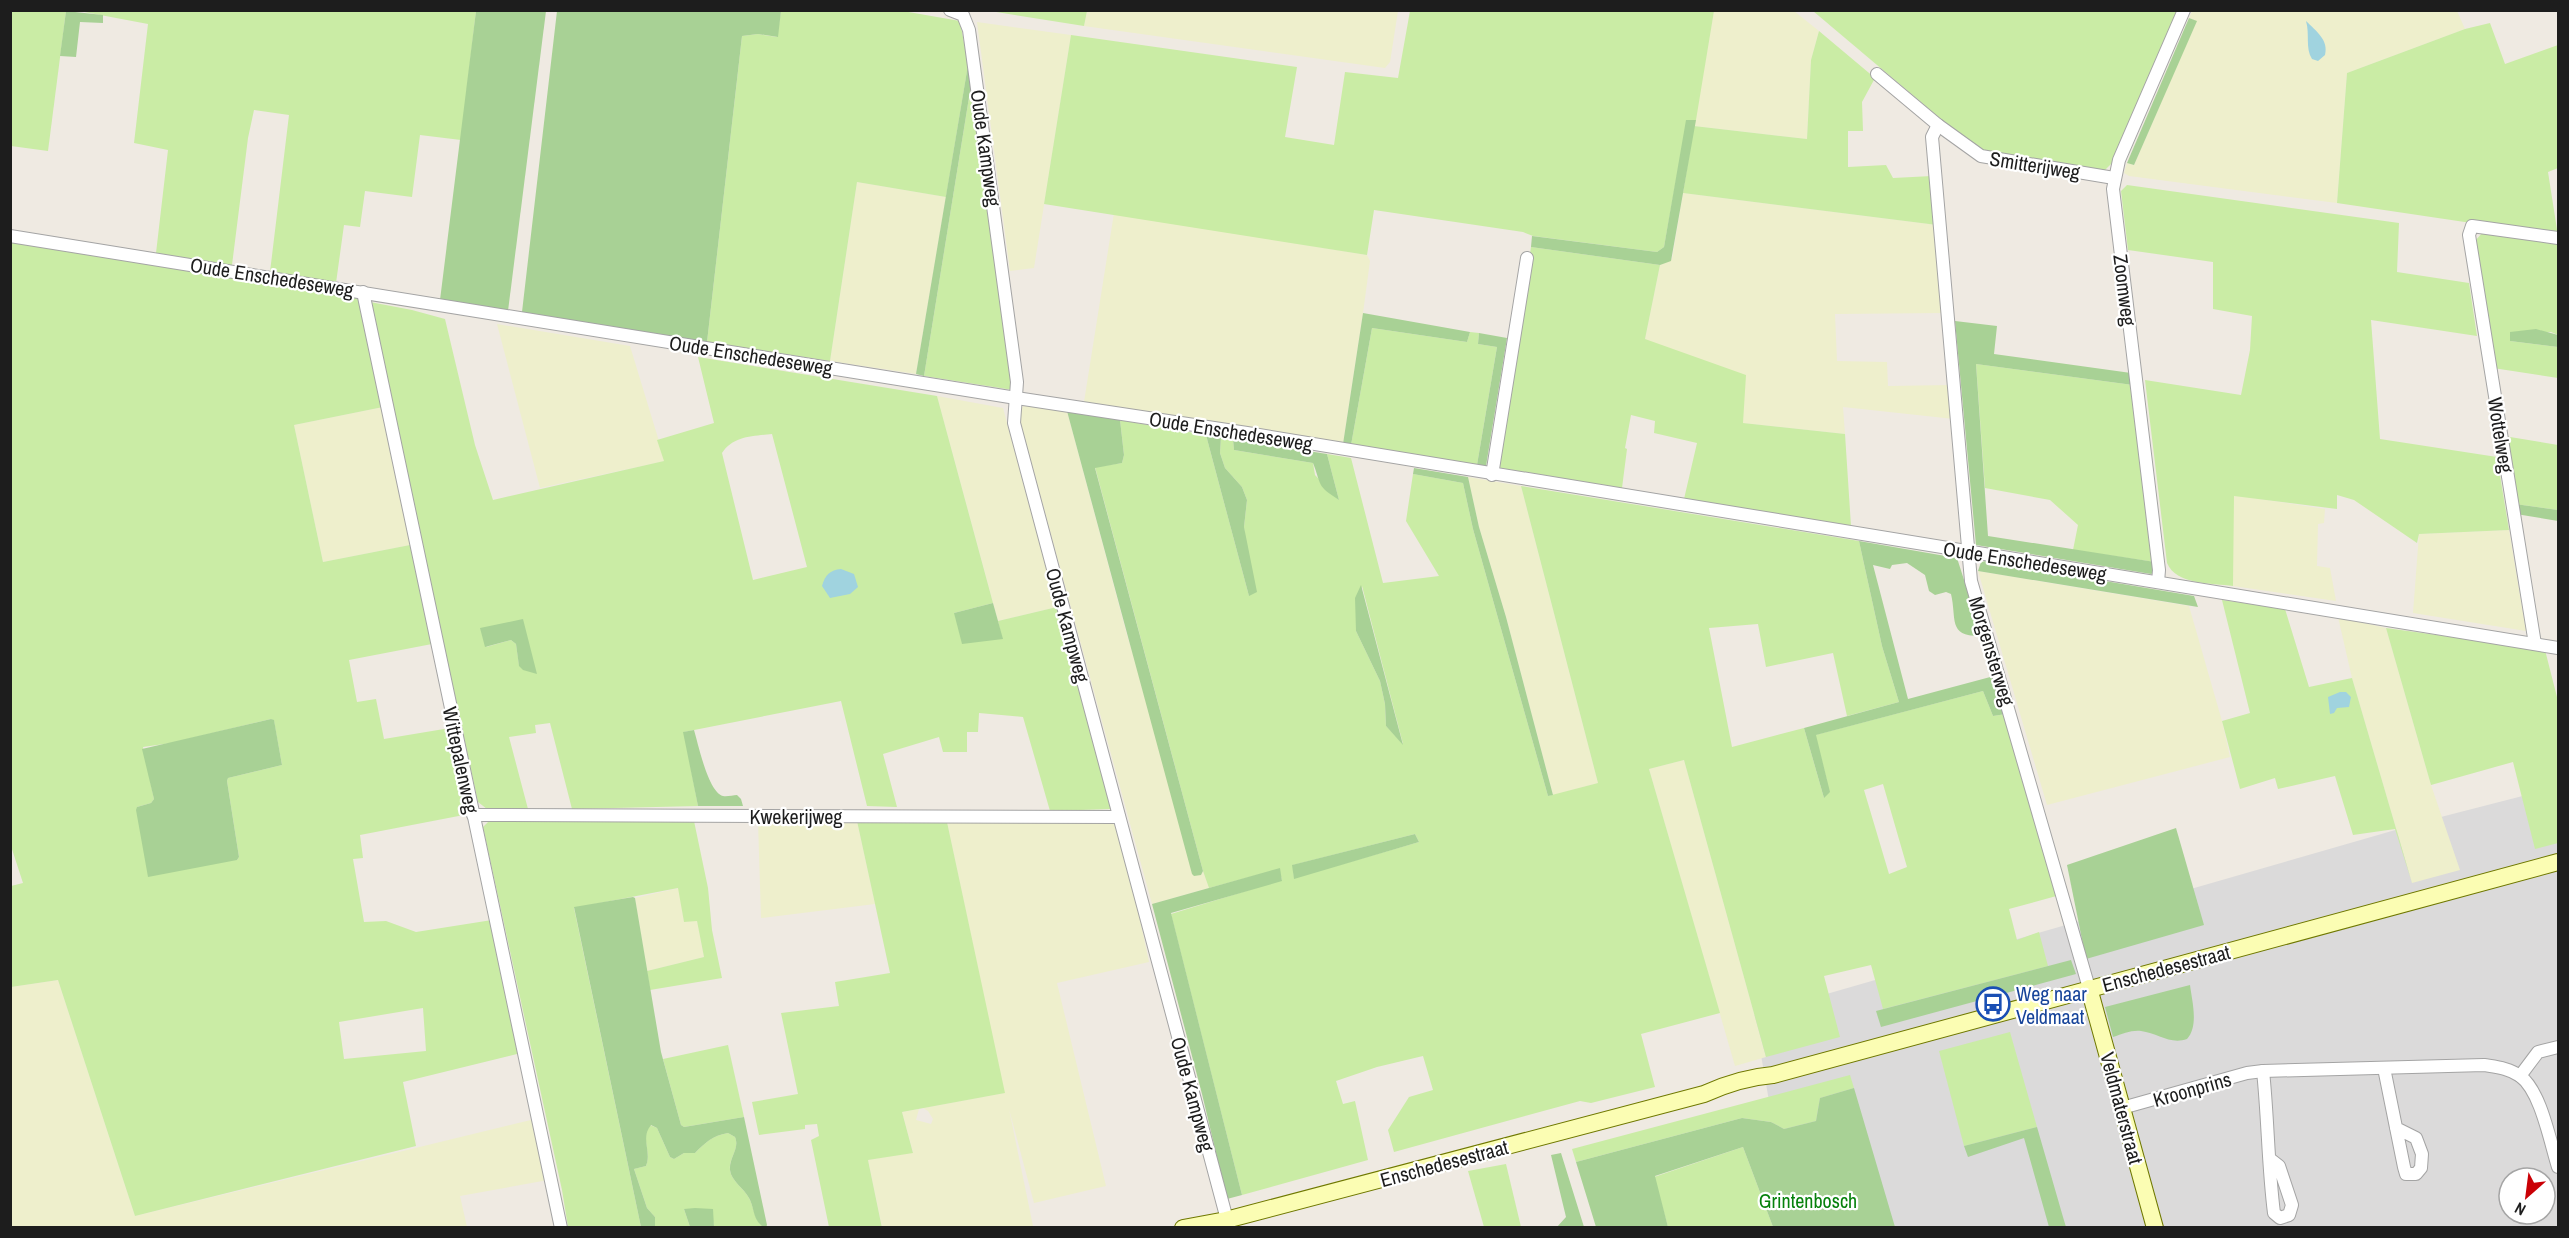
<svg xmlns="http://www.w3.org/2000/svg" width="2569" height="1238" font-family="'Archivo Narrow',sans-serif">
	<rect width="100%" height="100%" fill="#efeae2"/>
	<path fill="#dbdada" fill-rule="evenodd" d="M2558,787V1227H1791L1754,1015L2437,818ZM2509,1178H2545V1214H2509Z"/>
	<g fill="#eeefcc">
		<polygon points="2203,10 2457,11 2465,29 2347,73 2337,203 2129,176 2124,173 2127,163 2134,165 2196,21 2189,18 2192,11 2202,12"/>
		<polygon points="1087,11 1398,11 1390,62 1385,68 1084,26"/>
		<polygon points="1714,11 1794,11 1819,31 1811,60 1807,139 1694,126"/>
		<polygon points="977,22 1071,35 1034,268 1010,271"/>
		<polygon points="857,182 946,197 916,374 830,361"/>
		<polygon points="1683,193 1937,225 1945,313 1835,314 1837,361 1887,362 1888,386 1951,385 1954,419 1843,407 1845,434 1743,423 1645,339 1660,265 1672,259"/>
		<polygon points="1114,213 1367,255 1370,261 1363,313 1343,444 1084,402"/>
		<polygon points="497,324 630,346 665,461 540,488"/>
		<polygon points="937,396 1003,408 1057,607 998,621"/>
		<polygon points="1025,404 1067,411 1127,635 1201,875 1203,871 1209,888 1152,904 1035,476 1017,422 1021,409"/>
		<polygon points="383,407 410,545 323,562 294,425"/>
		<polygon points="1468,477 1521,486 1598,783 1553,795 1506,617 1479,527"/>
		<polygon points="2233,495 2325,509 2324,523 2318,524 2317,566 2330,568 2336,601 2233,586"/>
		<polygon points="2509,530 2526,631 2413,613 2419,534"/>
		<polygon points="1978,571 2189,606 2222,721 2230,757 2047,805"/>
		<polygon points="2338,617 2386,628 2431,785 2460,870 2412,883 2352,678"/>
		<polygon points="1684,760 1766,1057 1735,1066 1649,769"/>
		<polygon points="758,821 857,821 875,904 761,918"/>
		<polygon points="947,822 1112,823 1116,826 1124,844 1149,962 1057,983 1106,1186 1034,1203 1009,1109 1033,1226 882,1227 868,1160 913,1152 902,1112 919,1109 916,1120 931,1124 933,1119 928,1111 923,1108 1004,1093"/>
		<polygon points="679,888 684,922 697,920 704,957 647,971 635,898"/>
		<polygon points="58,980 135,1216 535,1119 548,1180 460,1196 467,1227 11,1228 11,987"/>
	</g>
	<g fill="#caeca5" fill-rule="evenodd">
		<polygon points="11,10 66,11 48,151 11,146"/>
		<polygon points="897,10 960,21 968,65 946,197 857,182 830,361 707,342 742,36 758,34 777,37 781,11"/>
		<polygon points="79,11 476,11 461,140 420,135 412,197 365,191 360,227 344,225 336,283 270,272 289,115 254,110 248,138 232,265 156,253 168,150 134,143 148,24"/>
		<polygon points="990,11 1087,11 1084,26"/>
		<polygon points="1410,11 1714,11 1696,120 1687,120 1664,247 1657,252 1533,236 1523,232 1374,210 1367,255 1044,204 1071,35 1297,67 1285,137 1334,145 1345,72 1398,78"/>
		<polygon points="1813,11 2178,11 2117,153 2111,164 2105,170 1985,152 1973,146"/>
		<polygon points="2490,23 2505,64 2558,45 2558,168 2548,172 2558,236 2337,203 2347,73 2465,29"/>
		<polygon points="1819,31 1875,78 1862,102 1863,131 1848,131 1848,167 1886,165 1893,178 1932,176 1937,225 1683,193 1694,126 1807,139 1811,60"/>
		<polygon points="971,85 1013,390 924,376"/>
		<path d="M2127,185L2399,223L2397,272L2469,283L2477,336L2371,320L2380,439L2497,457L2509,530L2419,534L2417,543L2354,500L2337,495V509L2234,496L2233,586C2212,583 2176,585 2167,563L2145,380L2241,395L2250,350L2252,316L2213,309V262L2128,250L2121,191Z"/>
		<polygon points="2483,232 2558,244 2558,335 2551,332 2510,333 2510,341 2558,347 2558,378 2493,368 2475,241"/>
		<path d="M10,241L354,295L359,300L383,407L294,425L323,562L410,545L432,644L349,660L357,702L376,699L384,739L450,728L469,814L360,835L363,858L353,859L364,922L386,921L416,932L492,920L521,1053L403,1082L416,1146L135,1216L58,980L11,987V886L23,883L10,843ZM271,719L274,721L282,765L228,778L227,781L239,857L237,860L137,807L151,803L154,799L143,747L171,743ZM423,1008L426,1051L344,1059L339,1022Z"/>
		<polygon points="1531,247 1660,265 1645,339 1746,375 1743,423 1845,434 1851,526 1684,499 1697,443 1654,433 1655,421 1631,415 1625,448 1627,449 1622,488 1501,468 1498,465"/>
		<path d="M370,302L412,310L445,319L475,445L493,500L664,461L657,440L714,423L698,357L937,396L993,603L954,613L1002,639L998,621L1057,607L1111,809L1050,811L1023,717L979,713L978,732H967V752H943L939,737L883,754L897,807L867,806L841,701L684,732L698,806L572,809L550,723L535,725L536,733L509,737L528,809H487L478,802ZM772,434L807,567L753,580L722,453C733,436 753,436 772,434ZM523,619L519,665L516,644L511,640L486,647Z"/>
		<polygon points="1372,328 1467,342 1470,332 1479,333 1478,344 1497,347 1477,465 1351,445"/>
		<polygon points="1976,364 2133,385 2155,562 2073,550 2078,525 2050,500 1985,488"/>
		<path d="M1120,420L1206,435L1249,596L1244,527L1247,500L1242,487L1225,468L1220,453L1221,437L1233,439L1234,450L1313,463L1315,475L1339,500L1327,454L1351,458L1383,583L1439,576L1406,521L1413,474L1463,483L1473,529L1548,796L1598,783L1521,486L1859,541L1882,646L1899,702L1847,716L1833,653L1766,667L1758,624L1709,628L1732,747L1804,728L1824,798L1827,781L1815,735L1983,691L1993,716L2006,714L2060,895L2009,909L2017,940L2039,932L2048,966L1883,1009L1871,965L1824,976L1840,1037L1766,1057L1684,760L1649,769L1720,1013L1641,1034L1655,1087L1591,1103L1580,1101L1394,1152L1388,1130L1409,1097L1433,1090L1423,1056L1377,1067L1336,1081L1343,1104L1355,1101L1368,1160L1242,1195L1171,914L1282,880L1279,869L1209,888L1203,871L1095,467L1122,463L1124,455ZM1362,586L1403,744L1386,726L1385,704L1380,681L1356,631ZM1883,784L1907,867L1889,874L1864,790ZM1415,834L1419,842L1294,878L1293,865Z"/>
		<polygon points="2504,436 2558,445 2558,510 2515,504"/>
		<polygon points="2222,600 2285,609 2309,687 2352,678 2412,883 2395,829 2353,835 2335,776 2278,789 2275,778 2240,789 2222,721 2250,713"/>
		<polygon points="2386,628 2545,650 2558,701 2558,843 2535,849 2513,762 2431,785"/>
		<polygon points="489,821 694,821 708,888 712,930 722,978 650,990 647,971 704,957 697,921 684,922 678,888 574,908 641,1227 568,1227 562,1190 483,827"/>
		<polygon points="857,821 947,822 1005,1093 902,1112 913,1153 868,1160 882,1228 829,1227 811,1140 819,1136 817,1124 805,1125 805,1129 759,1135 752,1102 798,1094 781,1013 839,1006 835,982 890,973"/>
		<polygon points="2010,1032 2037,1127 1964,1146 1939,1051"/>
		<polygon points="728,1045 744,1117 684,1127 681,1125 663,1059"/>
		<polygon points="1850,1075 1854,1088 1820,1098 1816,1121 1784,1129 1771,1122 1742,1118 1576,1162 1572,1149"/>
		<path d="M650,1125L657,1128L670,1157L674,1159L684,1153H695C706,1142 712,1136 728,1133L735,1137C740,1149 729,1157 730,1170C731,1181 744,1188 749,1198C755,1209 753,1218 763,1227H714L711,1209H684L690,1227H655V1217L647,1208L634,1169L646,1166C652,1152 640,1138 650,1125Z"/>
		<polygon points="1743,1147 1773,1227 1668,1227 1654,1177"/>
		<polygon points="1506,1164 1521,1227 1484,1227 1468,1171"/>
	</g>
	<g fill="#a8d195">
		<polygon points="66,11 103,15 103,23 80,22 76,57 60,56"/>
		<polygon points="476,11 546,11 508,311 440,300"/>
		<polygon points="557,11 781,11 778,37 758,34 742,36 707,342 522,312"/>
		<polygon points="2189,18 2197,21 2134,165 2127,163"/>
		<polygon points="968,65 971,85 924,376 916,374"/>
		<polygon points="1686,120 1696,120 1671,261 1660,265 1531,247 1532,236 1657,252 1664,247"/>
		<polygon points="1363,313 1470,332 1467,342 1372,328 1351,445 1343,444"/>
		<polygon points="1955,321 1997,326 1994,354 2131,373 2133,385 1976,364 1988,536 2155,562 2155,572 2151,574 1976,545"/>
		<polygon points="2536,329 2558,335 2558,347 2510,341 2510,332"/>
		<polygon points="1479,333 1507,338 1486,466 1477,465 1497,347 1478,344"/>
		<polygon points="1067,411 1120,420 1124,455 1122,463 1095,468 1203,871 1201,875 1194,876 1192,874"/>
		<polygon points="1206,435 1221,437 1220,453 1225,468 1242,487 1247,500 1244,527 1257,592 1249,596"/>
		<path d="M1233,439L1327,454L1339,500C1316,485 1322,486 1313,463L1234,450Z"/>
		<polygon points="1414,468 1468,477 1479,527 1506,617 1553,795 1548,796 1473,529 1463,483 1413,474"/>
		<polygon points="2515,504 2558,510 2558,521 2516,514"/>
		<path d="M1859,541L1957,558L1982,636C1947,637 1957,619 1951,594L1946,592L1935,595L1929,591L1925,575L1907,563L1892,565L1890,569L1873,565L1908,699L1994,676L2006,714L1993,716L1983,691L1816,735L1830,792L1824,798L1804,728L1899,702L1882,646Z"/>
		<polygon points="1986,561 2194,596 2198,607 1978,571 1981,562"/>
		<polygon points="1361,585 1403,745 1386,726 1385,704 1380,681 1356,631 1355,598"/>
		<polygon points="993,603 1003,639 962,644 954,613"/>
		<polygon points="523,619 537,674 523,670 519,666 516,644 511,640 485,647 480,628"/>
		<polygon points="271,719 274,720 282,765 228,778 227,781 239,857 237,860 148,877 136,810 137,807 151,803 154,799 142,749"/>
		<path d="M694,730C698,743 708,792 723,796C727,797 733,795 737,795L741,799L743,806H698L683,732Z"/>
		<polygon points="2176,828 2204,925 2086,959 2067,865"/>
		<polygon points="1415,834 1419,842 1294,879 1292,865"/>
		<polygon points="1280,868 1282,881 1171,913 1242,1195 1227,1199 1202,1094 1152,904"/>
		<path d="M633,897L635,898L661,1052L681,1125L684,1127L744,1117L767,1225L766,1227H763C752,1218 755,1209 749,1198C744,1188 731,1181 730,1170C729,1157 740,1149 735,1137L728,1133C712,1136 706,1142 695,1153H684L674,1159L670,1157L657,1128L651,1125C640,1138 652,1152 646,1166L634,1169L647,1208L655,1217V1227H641L574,907Z"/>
		<polygon points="2071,960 2076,974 1881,1027 1876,1011"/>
		<path d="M2190,985C2192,1001 2199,1026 2187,1039C2170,1045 2158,1033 2141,1031C2131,1030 2123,1034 2113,1037L2105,1007Z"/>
		<polygon points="1854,1088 1895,1227 1773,1227 1743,1147 1655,1176 1668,1227 1596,1227 1576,1162 1742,1118 1771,1122 1784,1129 1816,1121 1820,1098"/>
		<polygon points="2037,1127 2063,1217 2066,1227 2049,1227 2024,1138 1968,1157 1964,1146"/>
		<polygon points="1561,1153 1584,1227 1557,1227 1566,1217 1551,1155"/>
		<polygon points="695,1208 713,1209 714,1227 690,1227 684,1209"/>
	</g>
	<g fill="#a0d3df">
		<path d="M2306,21C2316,31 2329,40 2325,55L2318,61L2312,59C2305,48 2310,34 2306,21Z"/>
		<path d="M841,569L854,574L858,587L850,594L830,598L822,586C825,575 830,570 841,569Z"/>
		<polygon points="2340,692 2346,692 2351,697 2349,707 2337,708 2334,713 2330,714 2328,697"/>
	</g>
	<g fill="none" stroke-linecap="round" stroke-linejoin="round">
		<g stroke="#a4a4a4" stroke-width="14">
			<g id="street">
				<polyline points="950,10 963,15 969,30 1017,382 1014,423 1229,1227"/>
				<polyline points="1877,74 1938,125 1981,156 2114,178"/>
				<polyline points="1938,125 1932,137 1971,581 2089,988"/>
				<polyline points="10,236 1016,398 1247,433 2558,648"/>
				<polyline points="363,292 561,1228"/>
				<polyline points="1492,475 1527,258"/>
				<polyline points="2158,582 2159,570 2113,189 2119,160 2184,10"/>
				<polyline points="2535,644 2469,235 2472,226 2558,238"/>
				<polyline points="473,815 1119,817"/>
				<polyline points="2384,1068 2404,1167 2406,1174 2416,1174 2421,1168 2422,1154 2416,1138 2396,1128"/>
				<path d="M2263,1071C2268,1118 2268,1166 2274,1213L2280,1218L2289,1215L2292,1205L2279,1166L2270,1159"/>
				<polyline points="2520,1076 2538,1052 2558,1047"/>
				<path d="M2122,1108L2247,1073L2263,1071L2484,1065C2496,1067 2509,1068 2520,1076C2541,1091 2550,1142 2558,1167"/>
			</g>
		</g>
		<g stroke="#6f7800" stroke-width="18">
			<g id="secondary">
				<polyline points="2089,988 2155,1228"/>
				<path d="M1183,1228L1226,1220L1704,1094C1726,1084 1748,1077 1773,1075L2558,862"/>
			</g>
		</g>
		<use href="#street" stroke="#fff" stroke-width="12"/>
		<use href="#secondary" stroke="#fbfdb3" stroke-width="16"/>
	</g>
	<defs>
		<g id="bus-ring" transform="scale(1.725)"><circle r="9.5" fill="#fff" stroke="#1a4fb4" stroke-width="1.5"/><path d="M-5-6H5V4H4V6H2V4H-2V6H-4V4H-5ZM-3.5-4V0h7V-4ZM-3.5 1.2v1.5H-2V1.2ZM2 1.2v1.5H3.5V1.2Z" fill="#1a4fb4"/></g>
	</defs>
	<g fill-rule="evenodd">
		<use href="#bus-ring" x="1993" y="1004"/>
	</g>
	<g text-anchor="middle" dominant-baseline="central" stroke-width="4.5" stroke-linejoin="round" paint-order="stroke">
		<g font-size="20" fill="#1d1d1d" stroke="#fff">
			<text transform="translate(986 148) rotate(82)">Oude Kampweg</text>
			<text transform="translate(2035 165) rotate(9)">Smitterijweg</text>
			<text transform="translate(272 277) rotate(9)">Oude Enschedeseweg</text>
			<text transform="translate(2125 290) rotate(83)">Zoomweg</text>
			<text transform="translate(751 355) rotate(9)">Oude Enschedeseweg</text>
			<text transform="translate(1231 431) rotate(9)">Oude Enschedeseweg</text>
			<text transform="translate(2501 435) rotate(81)">Wottelweg</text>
			<text transform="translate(2025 561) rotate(9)">Oude Enschedeseweg</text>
			<text transform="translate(1068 625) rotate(75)">Oude Kampweg</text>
			<text transform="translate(1992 651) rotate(73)">Morgensterweg</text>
			<text transform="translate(461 760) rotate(78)">Wittepalenweg</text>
			<text x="796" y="816">Kwekerijweg</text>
			<text transform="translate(2166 968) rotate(-15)">Enschedesestraat</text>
			<text transform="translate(2192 1089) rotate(-16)">Kroonprins</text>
			<text transform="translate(1193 1094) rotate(75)">Oude Kampweg</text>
			<text transform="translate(2122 1108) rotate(75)">Veldmaterstraat</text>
			<text transform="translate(1444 1163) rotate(-15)">Enschedesestraat</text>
		</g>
		<g font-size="20" fill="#164399" stroke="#fff" text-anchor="start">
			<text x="2016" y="993">Weg naar<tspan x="2016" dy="23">Veldmaat</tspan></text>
		</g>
		<g font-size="20" fill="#06810c" stroke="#fff">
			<text x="1808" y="1200">Grintenbosch</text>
		</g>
	</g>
	<rect width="2569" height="1238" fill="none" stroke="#1d1d1d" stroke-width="24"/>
	<g transform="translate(2527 1196) rotate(208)"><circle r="28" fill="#ffffff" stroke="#a5a5a5" stroke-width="1.5"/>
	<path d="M0-4.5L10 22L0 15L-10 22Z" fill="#ca0006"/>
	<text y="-9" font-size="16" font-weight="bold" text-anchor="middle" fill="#1d1d1d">N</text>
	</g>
</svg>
